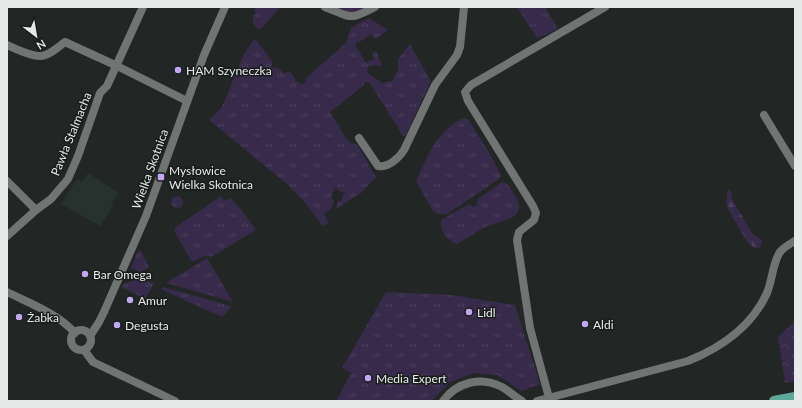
<svg xmlns="http://www.w3.org/2000/svg" width="802" height="408" font-family="Lato,sans-serif">
	<defs>
		<pattern id="grass-tufts" width="24" height="20" patternUnits="userSpaceOnUse"><rect width="24" height="20" fill="#372a4a"/><path d="M3 7l-1-3M5 7V3M7 7l1-3M15 17l-1-3M17 17v-4M19 17l1-3" fill="none" stroke="#4a3f5b"/></pattern>
		<pattern id="forest-firs" width="22" height="20" patternUnits="userSpaceOnUse"><rect width="22" height="20" fill="#372a4a"/><path d="M5 1l3.5 6h-7zM16 11l3.5 6h-7z" fill="#4a3f5b"/></pattern>
		<pattern id="park-crowns" width="20" height="18" patternUnits="userSpaceOnUse"><rect width="20" height="18" fill="#372a4a"/><path d="M2 6a3 3 0 1 1 6 0M12 15a3 3 0 1 1 6 0" fill="none" stroke="#4a3f5b"/></pattern>
	</defs>
	<rect width="100%" height="100%" fill="#222625"/>
	<polygon fill="#27322f" points="88,173 119,193 111,204 113,206 100,226 61,204 77,179 82,182"/>
	<g fill="url(#grass-tufts)">
		<polygon points="256,7 280,7 262,28 258,29 253,23 253,17 256,12 254,11"/>
		<path d="M335,7H365L364,10C351,14 347,12 335,7Z"/>
		<polygon points="517,7 545,7 558,29 537,38"/>
		<polygon points="369,18 388,30 375,39 371,34 363,40 356,43 355,45 366,63 374,59 372,53 376,51 382,65 379,67 376,65 368,67 367,73 382,83 392,81 398,70 398,59 410,44 430,80 430,83 406,135 403,136 370,83 365,82 364,85 330,112 346,138 351,143 357,144 376,177 361,193 336,209 338,201 341,201 344,193 335,188 331,198 334,200 332,208 324,214 329,223 322,226 308,206 288,185 209,120 222,107 243,56 253,40 256,40 273,62 271,67 275,68 277,67 285,74 289,71 295,78 295,81 302,84 306,82 306,78 346,43 351,28"/>
		<path d="M463,118L468,119L489,152L501,175L499,179L447,214H438L433,211L416,181C427,157 437,130 463,118Z"/>
		<path d="M502,182C508,183 511,189 515,195C530,221 499,220 484,228C475,232 466,239 457,244C448,241 439,230 441,220L469,204L473,207L477,205L478,199Z"/>
		<circle cx="177" cy="202" r="6"/>
		<polygon points="221,196 224,201 231,198 240,208 256,230 211,257 207,255 192,262 174,231 176,227"/>
		<polygon points="138,251 141,251 149,267 141,272 131,268"/>
		<polygon points="207,258 233,302 166,283"/>
		<polygon points="141,277 154,284 145,299 122,287 124,284"/>
		<polygon points="163,287 231,306 230,309 223,316 220,316 167,292 161,289"/>
		<polygon points="386,292 452,295 515,305 540,384 522,391 497,375 474,373 450,382 432,401 336,401 351,373 342,368"/>
	</g>
	<path fill="url(#forest-firs)" d="M728,188L732,193L731,197L752,233L761,239C762,244 762,247 756,249L748,243L729,211L726,204Z"/>
	<polygon fill="url(#park-crowns)" points="795,321 795,381 785,383 778,337"/>
	<g fill="none" stroke-linecap="round" stroke-linejoin="round">
		<g stroke="#707574" stroke-width="8">
			<path d="M325,7C351,17 349,21 375,7"/>
			<path d="M7,45C16,49 30,56 40,56C49,56 58,47 65,42L115,65L187,101"/>
			<polyline points="764,115 795,166"/>
			<path d="M359,138L378,166C388,168 399,158 404,150L435,85L457,55L460,47L464,7"/>
			<polyline points="7,181 36,210"/>
			<polyline points="7,236 36,210 51,199 68,179 78,156 100,93 107,86 143,7"/>
			<path d="M7,292C31,304 57,313 75,333"/>
			<circle cx="81" cy="340" r="10"/>
			<polyline points="90,336 99,322 104,312 146,216 204,55 225,7"/>
			<polyline points="84,350 93,362 175,401"/>
			<path d="M443,401C457,382 481,376 502,387C509,391 515,397 522,401"/>
			<path d="M537,401L688,361C721,348 752,326 767,293C772,281 773,262 780,252C784,247 790,244 795,241"/>
			<polyline points="551,401 548,394 530,328 517,240 519,232 534,220 536,213 533,206 468,101 465,92 471,85 605,7"/>
		</g>
		<polyline stroke="#5da999" stroke-width="10" points="774,401 795,397"/>
	</g>
	<g fill="#c3a7f2" stroke="#191d1c" stroke-width="1.5">
		<circle cx="178" cy="70" r="4"/>
		<rect x="157" y="173" width="8" height="8" rx="2"/>
		<circle cx="85" cy="274" r="4"/>
		<circle cx="130" cy="300" r="4"/>
		<circle cx="469" cy="312" r="4"/>
		<circle cx="19" cy="317" r="4"/>
		<circle cx="585" cy="324" r="4"/>
		<circle cx="117" cy="325" r="4"/>
		<circle cx="368" cy="378" r="4"/>
	</g>
	<g text-anchor="middle" dominant-baseline="central" stroke-width="3" stroke-linejoin="round" paint-order="stroke">
		<g font-size="12" fill="#e6e9e8" stroke="#191d1c" text-anchor="start">
			<text x="186" y="70">HAM Szyneczka</text>
			<text x="169" y="170">Mysłowice<tspan x="169" dy="14">Wielka Skotnica</tspan></text>
			<text x="93" y="274">Bar Omega</text>
			<text x="138" y="300">Amur</text>
			<text x="477" y="312">Lidl</text>
			<text x="27" y="317">Żabka</text>
			<text x="593" y="324">Aldi</text>
			<text x="125" y="325">Degusta</text>
			<text x="376" y="378">Media Expert</text>
		</g>
		<g font-size="12" fill="#e6e9e8" stroke="#191d1c">
			<text transform="translate(71 134) rotate(-68)">Pawła Stalmacha</text>
			<text transform="translate(150 169) rotate(-70)">Wielka Skotnica</text>
		</g>
	</g>
	<rect width="802" height="408" fill="none" stroke="#e6e9e8" stroke-width="16"/>
	<g transform="translate(36 36) rotate(149)" stroke="#191d1c" stroke-width="3" paint-order="stroke">
	<path d="M0-3L7 15L0 10L-7 15Z" fill="#e6e9e8"/>
	<text y="-6" font-size="11" font-weight="bold" text-anchor="middle" fill="#e6e9e8">N</text>
	</g>
</svg>
